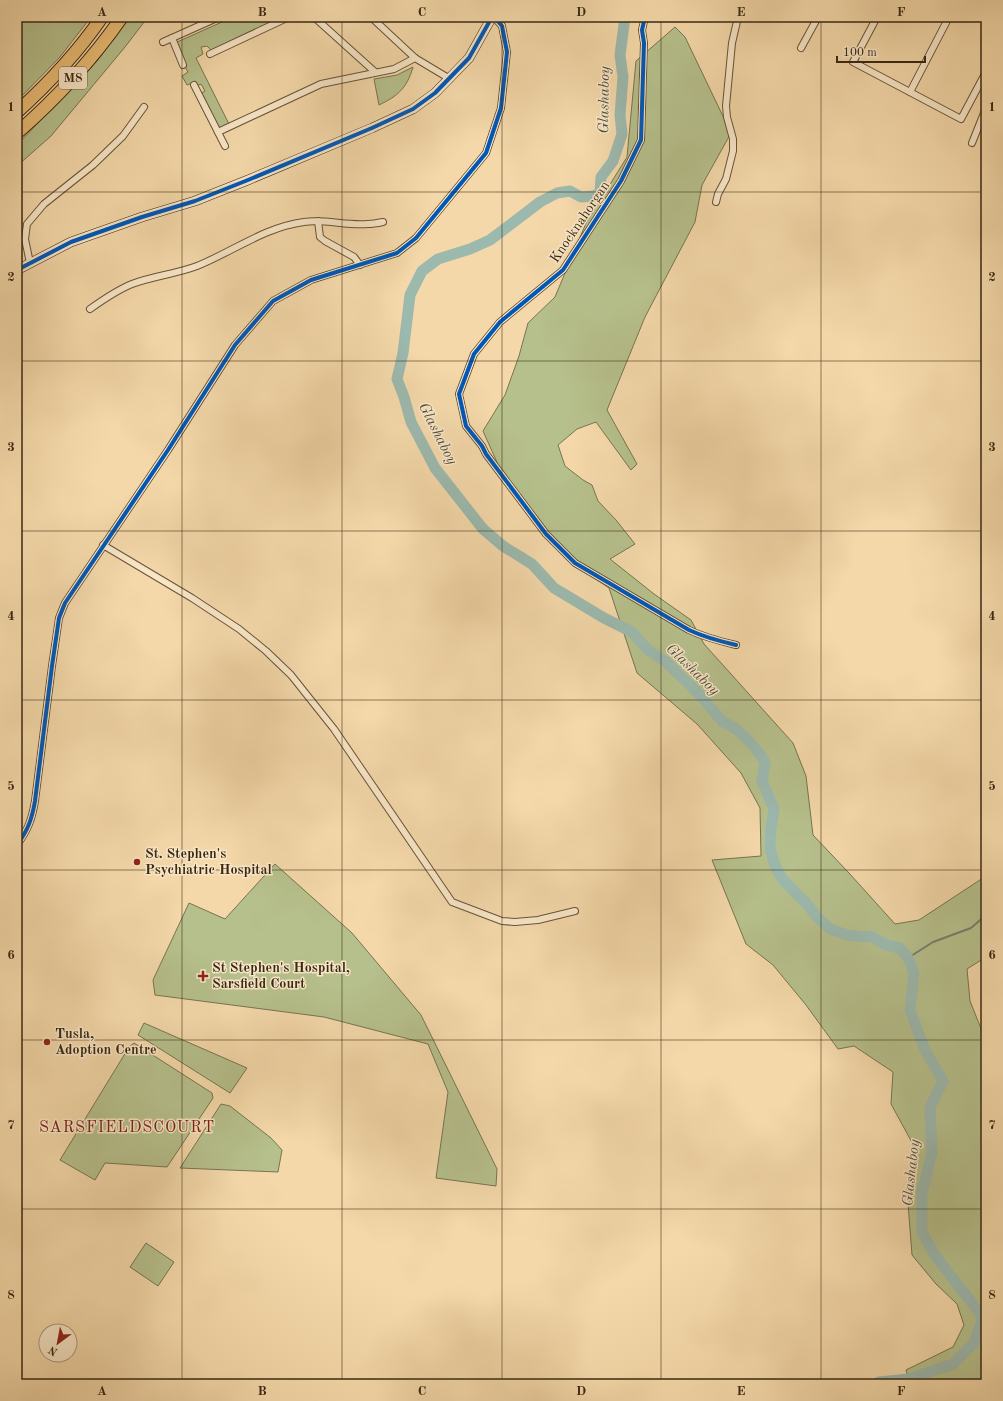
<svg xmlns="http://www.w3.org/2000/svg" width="1003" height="1401" font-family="'Old Standard TT',serif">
	<rect width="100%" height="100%" fill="#f4d8a9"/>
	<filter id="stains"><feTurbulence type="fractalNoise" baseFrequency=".005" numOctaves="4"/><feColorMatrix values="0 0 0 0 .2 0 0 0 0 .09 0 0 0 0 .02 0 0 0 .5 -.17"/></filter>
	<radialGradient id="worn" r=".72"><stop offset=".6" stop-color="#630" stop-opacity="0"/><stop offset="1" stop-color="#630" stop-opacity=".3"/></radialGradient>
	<g fill="#b6c08c" stroke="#777450">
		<polygon points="17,17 91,17 60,57 17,101"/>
		<polygon points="128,17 148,17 125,47 51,136 17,166 17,145 98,60"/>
		<polygon points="233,17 284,17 211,50 207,46 201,47 203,54 196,58 229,124 218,129 200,94 205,91 201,84 196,86 192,83 187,85 182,76 188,72 174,48 175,43"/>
		<polygon points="675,27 685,37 731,133 702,185 695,222 645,317 607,410 637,464 631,470 596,422 577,429 558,445 565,466 583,480 592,485 598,501 616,520 635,544 610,559 654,594 691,620 704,644 793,743 806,776 813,835 849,873 895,924 919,920 986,876 986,957 967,969 970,1001 986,1041 986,1131 983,1139 986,1147 986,1384 910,1384 906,1370 953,1347 964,1325 957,1304 936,1284 912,1255 907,1190 915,1148 891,1104 893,1072 854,1046 838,1049 806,1005 773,965 746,944 712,860 761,856 760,808 741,773 697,724 637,673 609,588 565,558 539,528 500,469 483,431 505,395 519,356 528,323 555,297 586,223 627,157 636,61"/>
		<path d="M413,67C407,88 398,96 379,105L374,79L397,75Z"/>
		<polygon points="275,864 352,933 421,1015 497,1169 496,1186 436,1178 448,1092 428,1044 324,1017 155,995 153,980 189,903 225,919"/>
		<polygon points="144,1023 247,1068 230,1093 138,1035"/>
		<polygon points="134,1043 212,1093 213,1098 167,1167 105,1163 95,1180 60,1160 129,1047"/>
		<polygon points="221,1104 230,1106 271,1138 282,1150 278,1172 180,1168"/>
		<polygon points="146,1243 174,1262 158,1286 130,1267"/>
	</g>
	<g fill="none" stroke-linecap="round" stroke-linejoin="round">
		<polyline stroke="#747f70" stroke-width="2" points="908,958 933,942 971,928 986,915"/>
		<polyline stroke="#9cb9ae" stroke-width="11" points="625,17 620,55 623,77 620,115 622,134 613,161 601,177 600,193 594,196 581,197 570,191 557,193 540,202 490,240 470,249 438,259 422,271 410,295 403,353 397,379 404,397 411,422 435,468 483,529 503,546 532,564 554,588 604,618 632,632 648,650 666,662 698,693 722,721 736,729 747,739 760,754 765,763 762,781 774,809 771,829 770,848 775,866 783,880 806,903 817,917 830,929 847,935 864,937 870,936 886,945 900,948 908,958 914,973 910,1010 925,1050 943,1081 930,1107 932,1152 922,1193 922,1232 936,1257 983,1317 974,1343 953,1364 909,1379 879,1382 876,1384"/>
		<g stroke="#675438" stroke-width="8">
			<g id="street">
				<polyline points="314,17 375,72"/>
				<polyline points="371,17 415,58 450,79"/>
				<path d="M645,17L642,30L644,43L641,140L621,181L563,270L500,322L474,354L459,394L466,426L482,446L486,454L546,534L575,563L689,630C704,637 719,641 736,645"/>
				<polyline points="763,17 768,17"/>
				<polyline points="877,17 853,62 961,119 986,72"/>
				<polyline points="172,38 183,65"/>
				<polyline points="163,42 219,17"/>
				<polyline points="801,48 818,17"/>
				<polyline points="210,54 289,17"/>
				<polyline points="194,85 225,146"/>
				<polyline points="910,92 949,17"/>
				<polyline points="218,132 321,84 394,69 415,58"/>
				<polyline points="972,143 986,108"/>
				<polyline points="716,202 718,194 726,179 733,151 733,139 727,117 726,106 732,43 738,17"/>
				<polyline points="318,221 320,237 325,241 354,257 360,265"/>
				<polyline points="30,263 25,239 27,224 44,204 93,165 123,136 144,107"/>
				<path d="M90,309C104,299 117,290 132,284C153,276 176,274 197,266C232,252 265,227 304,222C325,219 347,226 368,224C373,224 378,223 383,222"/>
				<polyline points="103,545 192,598 239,629 266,651 291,675 334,729 452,902 502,921 515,922 538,920 575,911"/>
				<path d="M17,845C28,830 32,819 35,801L52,666L59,618L65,603L168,450L235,345L273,301L311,280L397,253L416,238L486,153L501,108L507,52L502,26L494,17"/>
			</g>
		</g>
		<g stroke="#382813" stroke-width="10">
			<polyline id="secondary" points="17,270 71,242 142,217 195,201 248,180 372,128 413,109 435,93 469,58 492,17"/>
		</g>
		<g stroke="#382813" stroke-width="14">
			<g id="highway">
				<path d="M17,112C49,83 78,52 102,17"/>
				<path d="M17,133C57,98 92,60 122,17"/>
			</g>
		</g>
		<use href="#street" stroke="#f8e6c7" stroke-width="6"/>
		<use href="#secondary" stroke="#f8e6c7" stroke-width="9"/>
		<use href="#highway" stroke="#eabc74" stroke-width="12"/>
		<g stroke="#f8e6c7" stroke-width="6">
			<g id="cycleway">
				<path d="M645,17L642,30L644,43L641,140L621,181L563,270L500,322L474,354L459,394L466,426L482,446L486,454L546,534L575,563L689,630C704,637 719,641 736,645"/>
				<polyline points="17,270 71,242 142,217 195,201 248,180 372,128 413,109 435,93 469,58 492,17"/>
				<path d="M17,845C28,830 32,819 35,801L52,666L59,618L65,603L168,450L235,345L273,301L311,280L397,253L416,238L486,153L501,108L507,52L502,26L494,17"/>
			</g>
		</g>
		<use href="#cycleway" stroke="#0057b8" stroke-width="4"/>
	</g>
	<path fill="none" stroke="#382813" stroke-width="1" stroke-opacity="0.55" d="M182,17V1384M342,17V1384M502,17V1384M661,17V1384M821,17V1384M17,192H986M17,361H986M17,531H986M17,700H986M17,870H986M17,1040H986M17,1209H986"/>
	<g fill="#8f2418" stroke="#f8e6c7" stroke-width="1.5">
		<circle cx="137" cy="862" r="4"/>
		<path d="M201 970h4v4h4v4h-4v4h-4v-4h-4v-4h4z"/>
		<circle cx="47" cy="1042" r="4"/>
	</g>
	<g text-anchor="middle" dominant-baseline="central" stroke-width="3" stroke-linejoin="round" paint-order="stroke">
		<rect fill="#f8e6c7" stroke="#726149" stroke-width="1" x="59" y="67" width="28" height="22" rx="3"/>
		<g font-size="13" font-weight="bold" fill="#382813">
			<text x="73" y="78">M8</text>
		</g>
		<g font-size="14" fill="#382813" stroke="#f8e6c7">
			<text transform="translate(580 222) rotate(-56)">Knocknahorgan</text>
		</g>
		<g font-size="14" font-weight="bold" fill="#382813" stroke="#f8e6c7" text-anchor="start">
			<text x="145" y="854">St. Stephen's<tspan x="145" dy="16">Psychiatric Hospital</tspan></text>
			<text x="212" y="968">St Stephen's Hospital,<tspan x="212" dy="16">Sarsfield Court</tspan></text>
			<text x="55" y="1034">Tusla,<tspan x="55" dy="16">Adoption Centre</tspan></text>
		</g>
		<g font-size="15" font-style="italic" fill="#514c3a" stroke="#f8e6c7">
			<text transform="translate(605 100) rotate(-89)">Glashaboy</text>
			<text transform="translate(437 434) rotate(63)">Glashaboy</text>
			<text transform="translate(692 670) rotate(44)">Glashaboy</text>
			<text transform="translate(912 1173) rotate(-84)">Glashaboy</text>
		</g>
		<g font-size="16" letter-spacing="1" fill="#7a1f14" stroke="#f8e6c7">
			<text x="127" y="1128">SARSFIELDSCOURT</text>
		</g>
	</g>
	<rect width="1003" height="1401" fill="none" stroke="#f4d8a9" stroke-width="44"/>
	<g transform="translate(58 1343) rotate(212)"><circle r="19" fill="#f8e6c7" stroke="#ab9a7f"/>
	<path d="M0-3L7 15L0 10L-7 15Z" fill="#8f2418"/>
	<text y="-6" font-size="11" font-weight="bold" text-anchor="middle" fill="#382813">N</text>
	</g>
	<path d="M837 56v6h88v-6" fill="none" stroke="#382813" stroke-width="2"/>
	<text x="843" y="56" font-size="12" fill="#382813" stroke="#f8e6c7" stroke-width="3" paint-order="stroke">100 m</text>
	<rect x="22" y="22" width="959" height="1357" fill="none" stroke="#382813" stroke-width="1.5"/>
	<g font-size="13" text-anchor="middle" font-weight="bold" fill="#382813">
		<text x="102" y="16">A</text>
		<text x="262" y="16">B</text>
		<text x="422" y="16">C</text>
		<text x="581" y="16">D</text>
		<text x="741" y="16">E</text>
		<text x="901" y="16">F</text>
		<text x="11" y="111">1</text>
		<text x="992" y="111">1</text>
		<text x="11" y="281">2</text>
		<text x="992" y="281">2</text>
		<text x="11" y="451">3</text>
		<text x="992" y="451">3</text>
		<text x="11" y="620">4</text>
		<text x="992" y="620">4</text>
		<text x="11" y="790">5</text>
		<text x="992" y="790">5</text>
		<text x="11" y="959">6</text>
		<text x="992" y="959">6</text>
		<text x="11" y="1129">7</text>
		<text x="992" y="1129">7</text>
		<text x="11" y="1299">8</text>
		<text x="992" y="1299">8</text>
		<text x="102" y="1395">A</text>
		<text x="262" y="1395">B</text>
		<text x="422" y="1395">C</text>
		<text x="581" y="1395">D</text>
		<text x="741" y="1395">E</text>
		<text x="901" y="1395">F</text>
	</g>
	<rect width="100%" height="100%" filter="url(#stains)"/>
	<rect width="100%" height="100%" fill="url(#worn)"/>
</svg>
